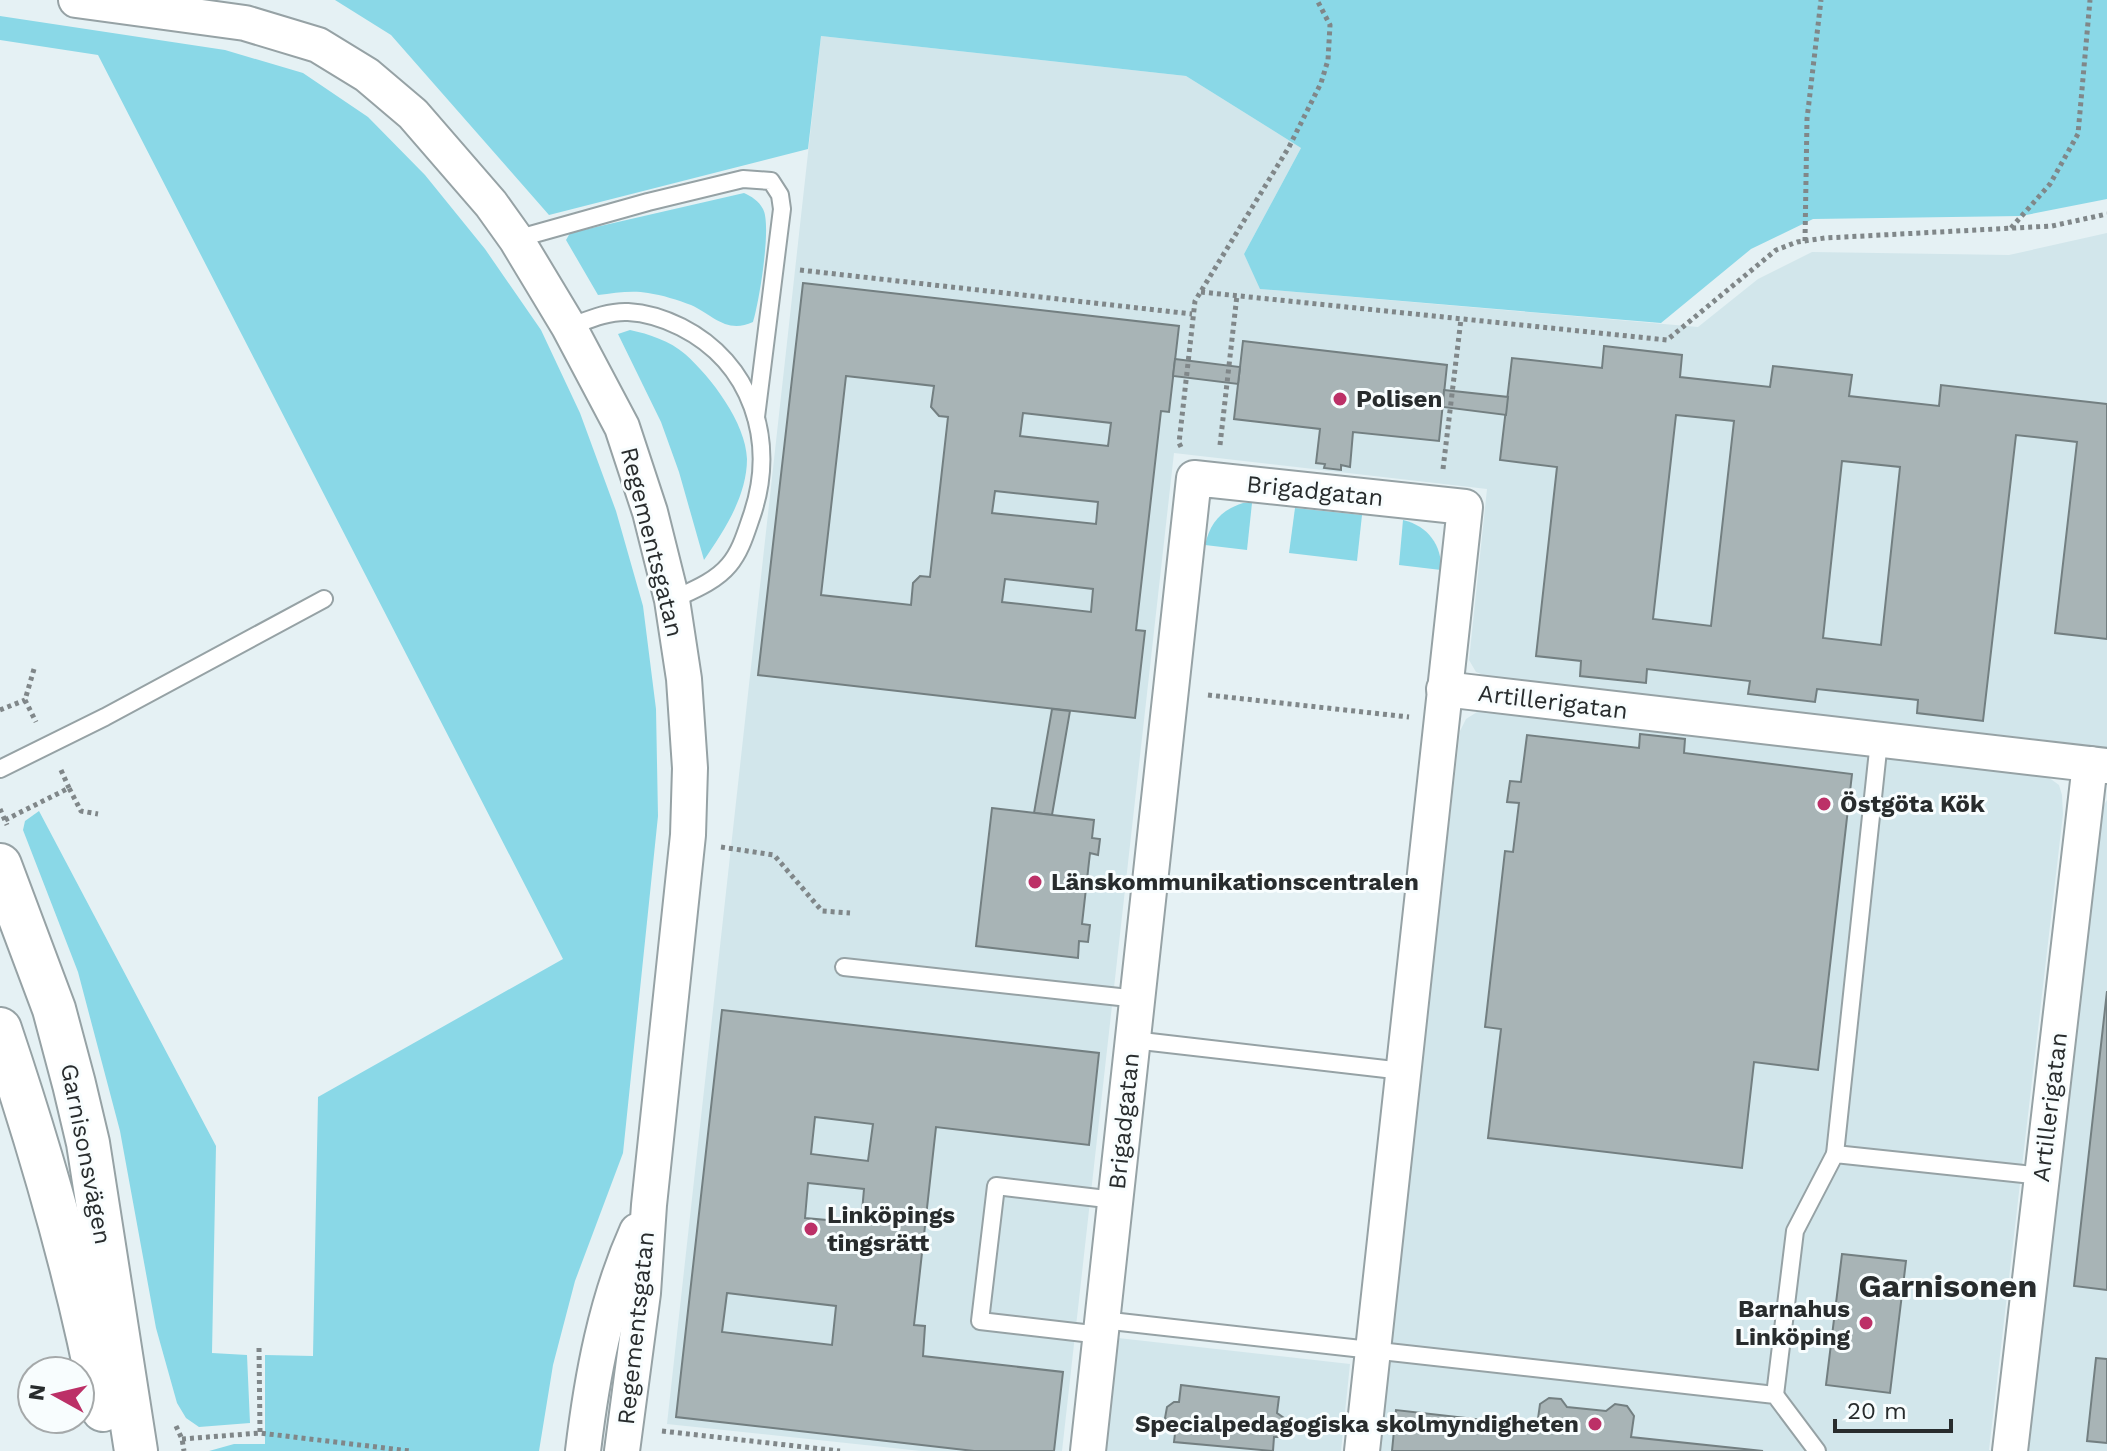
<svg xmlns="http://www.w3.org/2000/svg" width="2107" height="1451" font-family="'Work Sans',sans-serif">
	<rect width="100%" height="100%" fill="#e5f1f4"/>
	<g fill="#d2e6eb">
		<polygon points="821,36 1186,76 1301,148 1244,254 1261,289 1698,327 1758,279 1812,252 2009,255 2107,233 2107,747 1491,678 1476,672 1469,660 1487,489 1174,453 1062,1451 921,1451 667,1424"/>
		<polygon points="1489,711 2048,777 2059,785 2062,795 2063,814 1989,1450 1995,1451 1377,1451 1460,731 1466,719 1477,712"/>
		<polygon points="2107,800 2107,1451 2023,1451 2101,810"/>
		<polygon points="1118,1338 1350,1364 1341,1451 1106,1451"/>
	</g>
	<g fill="#8ad8e7">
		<polygon points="335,0 2107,0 2107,199 2021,216 1813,219 1751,249 1661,323 1260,289 1244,254 1301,148 1186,76 821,36 808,149 549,215 391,35"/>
		<polygon points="0,16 225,50 303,73 368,117 425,175 485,249 541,330 580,413 616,511 643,606 656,709 658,816 623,1153 575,1281 553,1365 539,1451 209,1451 234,1444 265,1444 265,1355 313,1356 318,1097 563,959 98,55 0,40"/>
		<path d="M744,193C751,196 759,201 763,209C772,225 759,303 753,322C727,334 714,316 691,305C678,300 662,295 648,293C632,290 615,293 598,295L566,240L570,233Z"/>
		<path d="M630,330C649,334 670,341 685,354C711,377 746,423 747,459C747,496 724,531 704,560L679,472L661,422L618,334Z"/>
		<path d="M1243,503H1252L1247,550L1205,545C1210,523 1221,510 1243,503Z"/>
		<polygon points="1295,508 1362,515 1357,561 1289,553"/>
		<path d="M1403,520C1428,526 1442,545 1441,570L1399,565Z"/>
		<polygon points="39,811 216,1146 212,1353 247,1355 250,1423 199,1427 186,1418 177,1403 156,1328 120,1131 78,972 23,830 25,821"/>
	</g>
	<g fill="#a8b4b6" stroke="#737f81" stroke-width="2" fill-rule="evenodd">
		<path d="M803,283L1179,326L1169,412L1161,411L1136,630L1145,631L1135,718L758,675ZM846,376L934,386L931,407L939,416L948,417L930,577L920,576L913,583L911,605L821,595ZM1023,413L1111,423L1108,446L1020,436ZM995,491L1098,502L1096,524L992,513ZM1005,579L1093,589L1091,612L1002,602Z"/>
		<polygon points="1243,341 1447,365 1439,441 1353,432 1350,467 1341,465 1341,470 1324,468 1325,464 1316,463 1320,429 1234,419"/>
		<path d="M1604,346L1682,355L1680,377L1770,387L1773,366L1852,375L1849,396L1939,406L1941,385L2107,404V639L2055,633L2077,442L2016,435L1983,721L1917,713L1918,700L1817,689L1815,702L1748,694L1750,681L1647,669L1646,683L1580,676L1581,661L1536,656L1557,467L1500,460L1512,358L1602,368ZM1676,415L1734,421L1711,626L1653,619ZM1842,461L1900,467L1881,645L1823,638Z"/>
		<polygon points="1175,359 1240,367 1238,384 1173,376"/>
		<polygon points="1444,390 1508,397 1506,415 1443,407"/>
		<polygon points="1052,709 1070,711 1052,815 1034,813"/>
		<polygon points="1640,734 1685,739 1684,753 1852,774 1818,1070 1754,1062 1742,1168 1488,1138 1501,1029 1485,1027 1505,851 1513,852 1519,803 1507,802 1510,781 1521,782 1527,735 1639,748"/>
		<polygon points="992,808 1094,820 1092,838 1100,839 1098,855 1090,853 1082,924 1090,925 1088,942 1079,941 1078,958 976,946"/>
		<polygon points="2107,991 2107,1290 2074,1286"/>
		<path d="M722,1010L1099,1053L1089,1145L936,1127L914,1325L925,1326L923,1356L1063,1372L1054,1451H974L676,1417ZM815,1117L873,1124L868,1161L811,1154ZM808,1183L864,1189L861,1223L805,1218ZM727,1293L836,1306L832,1345L722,1332Z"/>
		<polygon points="1842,1254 1906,1261 1890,1393 1826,1385"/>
		<polygon points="2096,1358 2107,1359 2107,1443 2087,1441"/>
		<polygon points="1181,1385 1279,1397 1277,1413 1287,1420 1286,1432 1279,1437 1274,1437 1273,1451 1174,1442 1176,1425 1171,1425 1165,1418 1167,1407 1174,1402 1179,1402"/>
		<polygon points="1549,1398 1561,1399 1567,1407 1606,1411 1615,1404 1627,1406 1634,1416 1631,1437 1763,1451 1392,1451 1396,1410 1537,1426 1540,1404"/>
	</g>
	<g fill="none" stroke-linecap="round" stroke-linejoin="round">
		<g stroke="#96a2a5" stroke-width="20">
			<g id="service">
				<polyline points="516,239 648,202 743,179 771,181 780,195 782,209 756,417"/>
				<path d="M569,327C588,320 608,311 628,312C647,313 665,319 681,327C752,363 777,441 752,515C746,532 741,551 729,565C715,582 691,591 672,600"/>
				<polyline points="0,769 105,717 324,599"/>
				<polyline points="844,967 1138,999"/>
				<polyline points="1133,1040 1403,1071"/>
				<polyline points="1835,1154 1879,741"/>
				<polyline points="1102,1320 1775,1395 1817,1451"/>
				<polyline points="1101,1335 980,1321 996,1186 1115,1200"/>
				<polyline points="1775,1395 1795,1231 1835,1154 2042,1176"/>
			</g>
		</g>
		<g stroke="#96a2a5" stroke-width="38">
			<g id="minor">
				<polyline points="76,0 245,23 318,45 367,75 413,114 491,204 516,239 569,327 622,427 650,512 672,600 684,679 690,768 688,835 649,1205 643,1293 622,1451"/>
				<polyline points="1444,689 2107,766"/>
				<path d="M583,1451C592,1376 606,1300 637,1231"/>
				<polyline points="1088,1451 1194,478 1465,507 1362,1451"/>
				<polyline points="2010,1451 2090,764"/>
			</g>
		</g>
		<g stroke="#96a2a5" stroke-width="46">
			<g id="tertiary">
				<polyline points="0,865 54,1009 74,1084 88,1143 136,1451"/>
				<path d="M0,1029C42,1154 79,1280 103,1410"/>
			</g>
		</g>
		<g stroke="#808789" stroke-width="5" stroke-dasharray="4 4" stroke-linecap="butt">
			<polyline points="2011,228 2050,184 2078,134 2090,0"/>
			<polyline points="1805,241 1807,119 1821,0"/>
			<polyline points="800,270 1192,314"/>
			<polyline points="1201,292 1667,340 1776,250 1797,242 1825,238 2052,226 2107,214"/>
			<polyline points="1220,445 1237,295"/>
			<polyline points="1181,447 1179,443 1195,301 1289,147 1321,83 1328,60 1330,25 1317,0"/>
			<polyline points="1443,469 1461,319"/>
			<polyline points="34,669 25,700 36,722"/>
			<polyline points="1208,695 1409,717"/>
			<polyline points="0,710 25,700"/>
			<polyline points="61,770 69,788"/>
			<polyline points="0,809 7,825"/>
			<polyline points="5,820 69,788 81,811 98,814"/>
			<polyline points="721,847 774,855 822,911 850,913"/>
			<polyline points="259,1348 260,1433"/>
			<polyline points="176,1426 182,1439 184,1451"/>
			<polyline points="662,1431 840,1451"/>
			<polyline points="182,1439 260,1433 410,1451"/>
		</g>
		<use href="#service" stroke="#fff" stroke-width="16"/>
		<use href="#minor" stroke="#fff" stroke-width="34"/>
		<use href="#tertiary" stroke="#fff" stroke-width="42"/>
	</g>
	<g fill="#bc3067" stroke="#f8fdfe" stroke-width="3">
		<circle cx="1340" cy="399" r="8"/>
		<circle cx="1824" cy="804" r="8"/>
		<circle cx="1035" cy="882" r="8"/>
		<circle cx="811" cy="1229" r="8"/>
		<circle cx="1866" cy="1323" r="8"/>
		<circle cx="1595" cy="1424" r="8"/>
	</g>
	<g text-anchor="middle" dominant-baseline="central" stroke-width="6" stroke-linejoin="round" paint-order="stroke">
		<g font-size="24" font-weight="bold" fill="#282c2d" stroke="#f8fdfe" text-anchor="start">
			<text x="1356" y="399">Polisen</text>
			<text x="1840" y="804">Östgöta Kök</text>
			<text x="1051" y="882">Länskommunikationscentralen</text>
			<text x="827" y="1215">Linköpings<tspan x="827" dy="28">tingsrätt</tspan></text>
			<text x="1850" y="1309" text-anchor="end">Barnahus<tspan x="1850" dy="28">Linköping</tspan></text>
			<text x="1579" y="1424" text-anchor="end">Specialpedagogiska skolmyndigheten</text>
		</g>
		<g font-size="24" fill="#282c2d" stroke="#f8fdfe">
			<text transform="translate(1315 491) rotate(6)">Brigadgatan</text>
			<text transform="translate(652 542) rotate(76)">Regementsgatan</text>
			<text transform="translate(1553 702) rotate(7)">Artillerigatan</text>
			<text transform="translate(2050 1107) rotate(-83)">Artillerigatan</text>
			<text transform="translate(1124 1121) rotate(-84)">Brigadgatan</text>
			<text transform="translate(86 1154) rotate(79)">Garnisonsvägen</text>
			<text transform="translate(636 1328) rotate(-84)">Regementsgatan</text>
		</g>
		<g font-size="32" font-weight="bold" fill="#282c2d" stroke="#f8fdfe">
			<text x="1948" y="1286">Garnisonen</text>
		</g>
	</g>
	<g transform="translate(56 1395) rotate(278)"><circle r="38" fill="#f8fdfe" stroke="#a5a9aa" stroke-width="2"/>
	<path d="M0-6L14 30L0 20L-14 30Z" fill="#bc3067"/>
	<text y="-12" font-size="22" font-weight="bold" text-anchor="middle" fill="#282c2d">N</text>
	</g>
	<path d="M1835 1419v12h116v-12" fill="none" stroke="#282c2d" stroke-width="4"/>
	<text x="1847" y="1419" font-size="24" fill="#282c2d" stroke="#f8fdfe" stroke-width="6" paint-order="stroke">20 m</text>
</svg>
